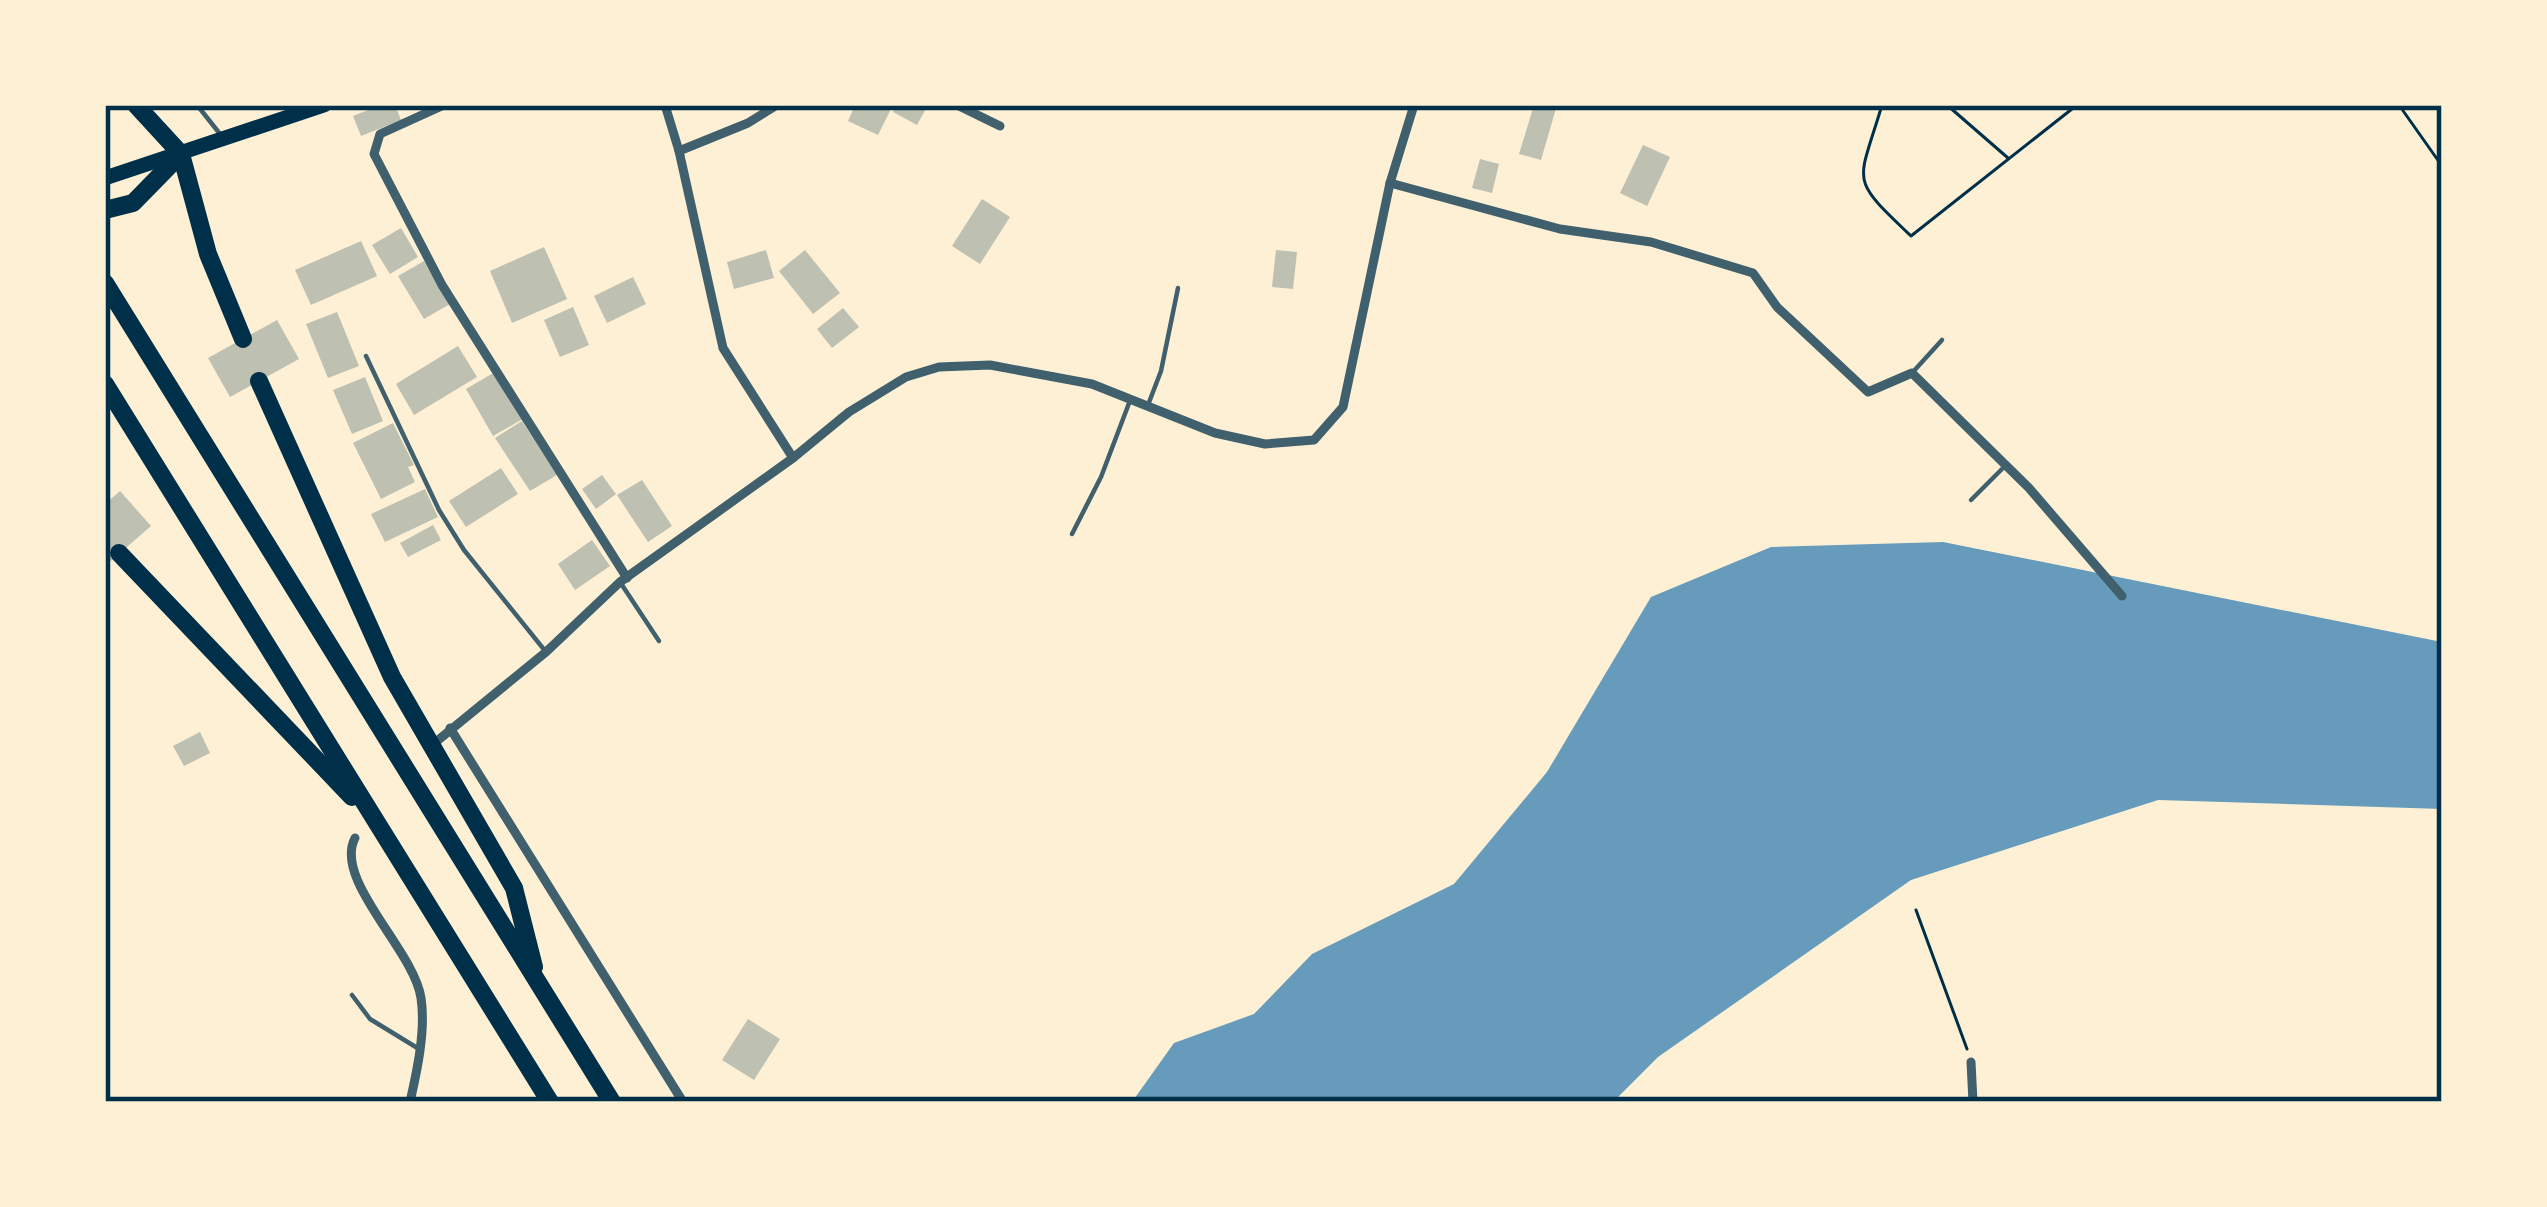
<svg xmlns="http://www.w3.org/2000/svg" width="2547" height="1207" font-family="'Asap Condensed',sans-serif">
	<rect width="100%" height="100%" fill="#fdf0d5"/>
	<polygon fill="#669bbc" points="1943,542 2442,642 2442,809 2158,800 1911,880 1658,1057 1613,1102 1132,1102 1174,1043 1254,1014 1312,954 1454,884 1547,772 1651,597 1771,547"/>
	<g fill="#bec0b2">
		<polygon points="381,105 395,105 401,120 361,136 353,116"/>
		<polygon points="855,105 893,105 878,135 848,121"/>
		<polygon points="896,105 928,105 917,125 893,112"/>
		<polygon points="1534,105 1557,105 1541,160 1519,154"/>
		<polygon points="1643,145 1670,157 1647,206 1620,193"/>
		<polygon points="1480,159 1499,164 1492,193 1472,188"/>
		<polygon points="982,199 1010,217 980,264 952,246"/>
		<polygon points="401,228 418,257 390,274 372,245"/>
		<polygon points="361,241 377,276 311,305 295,270"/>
		<polygon points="544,247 567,299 512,323 490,271"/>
		<polygon points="766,250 774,278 734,289 727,262"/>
		<polygon points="805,250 840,293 813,314 779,271"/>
		<polygon points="1276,250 1297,252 1293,289 1272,287"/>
		<polygon points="424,261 450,304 424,319 398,276"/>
		<polygon points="633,277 646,304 607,323 594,296"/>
		<polygon points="573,307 589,345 560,357 544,320"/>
		<polygon points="843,308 859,327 832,348 817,329"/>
		<polygon points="337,312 359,366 328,378 306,324"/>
		<polygon points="277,320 299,359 230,397 208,358"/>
		<polygon points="458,346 477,377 414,415 396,384"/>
		<polygon points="495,372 523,419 493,436 466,389"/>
		<polygon points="365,377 383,421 352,434 333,390"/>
		<polygon points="522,421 557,475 530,491 495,438"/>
		<polygon points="393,423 414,465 408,467 415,482 381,499 353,443"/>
		<polygon points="501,468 518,494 466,527 449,501"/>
		<polygon points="602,475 616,494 596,509 582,489"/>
		<polygon points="642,480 672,526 648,542 617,495"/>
		<polygon points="425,489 438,517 385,542 371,514"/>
		<polygon points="120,491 151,526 105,566 105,504"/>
		<polygon points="433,525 441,540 408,557 400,543"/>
		<polygon points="592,540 610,566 575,590 558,564"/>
		<polygon points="200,732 210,753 184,766 173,746"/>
		<polygon points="748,1019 780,1039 754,1080 722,1060"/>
	</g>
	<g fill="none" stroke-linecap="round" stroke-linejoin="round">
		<g stroke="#003049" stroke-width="3">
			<path d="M1882,105C1858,186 1848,176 1911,236L2077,105"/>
			<polyline points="1947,105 2008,158"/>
			<polyline points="2399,105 2442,166"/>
			<polyline points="1916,910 1967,1049"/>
		</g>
		<g stroke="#3f606c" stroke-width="4.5">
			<polyline points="197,105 220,134"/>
			<polyline points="366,356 439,510 464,550 546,652"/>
			<polyline points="1912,373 1942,340"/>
			<polyline points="1148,405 1161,371 1178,288"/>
			<polyline points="1971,500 2005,466"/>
			<polyline points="1072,534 1101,477 1131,398"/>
			<polyline points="622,585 659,641"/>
			<polyline points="352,995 370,1019 419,1049"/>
		</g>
		<g stroke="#3f606c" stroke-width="9">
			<polyline points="444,105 380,134 374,154 442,285 627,578"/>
			<polyline points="665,105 679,151 723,348 793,458"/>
			<polyline points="957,105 1000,126"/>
			<polyline points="679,151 748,123 777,105"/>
			<polyline points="1390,183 1560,229 1651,242 1753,273 1777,307 1868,392 1912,373 2029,488 2122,596"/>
			<polyline points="450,728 683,1102"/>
			<polyline points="437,741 546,652 620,582 793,458 849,412 906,377 939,367 990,365 1092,384 1215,433 1265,444 1314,440 1343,407 1390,183 1414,105"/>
			<path d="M355,838C333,880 414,950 421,998C426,1030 417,1071 410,1102"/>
			<polyline points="1971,1062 1973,1102"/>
		</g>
		<polyline stroke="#003049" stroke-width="15" points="105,178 324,105"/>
		<g stroke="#003049" stroke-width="18">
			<polyline points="136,105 181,154 208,254 243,339"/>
			<polyline points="105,210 133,203 181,154"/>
			<polyline points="105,283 612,1102"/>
			<polyline points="259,381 392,677 514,888 534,967"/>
			<polyline points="105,384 550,1102"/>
			<polyline points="119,553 352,797"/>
		</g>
	</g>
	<rect width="2547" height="1207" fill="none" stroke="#fdf0d5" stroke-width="216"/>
	<rect x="108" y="108" width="2331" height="991" fill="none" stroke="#003049" stroke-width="4.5"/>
</svg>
